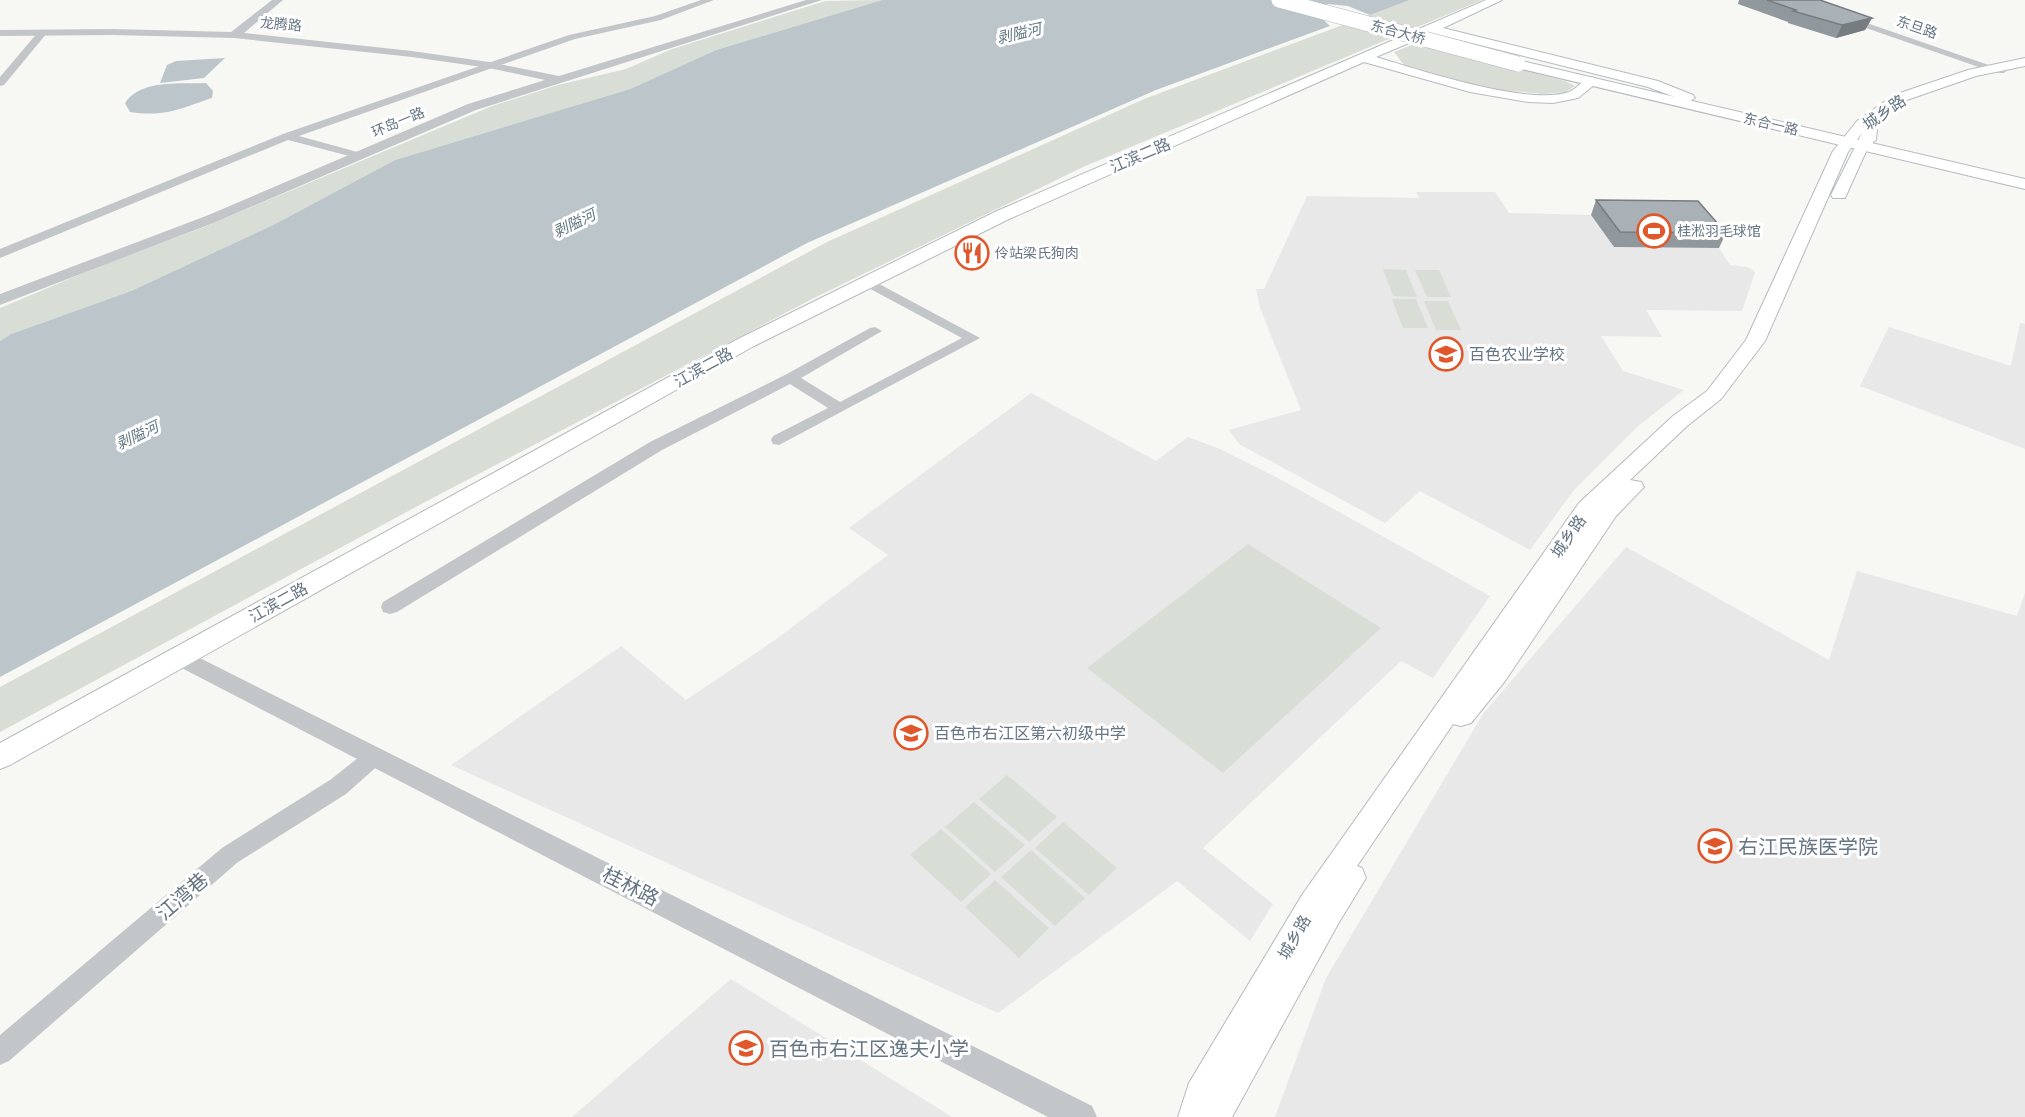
<svg xmlns="http://www.w3.org/2000/svg" width="2025" height="1117" font-family="'IBM Plex Sans','Noto Sans SC',sans-serif">
	<rect width="100%" height="100%" fill="#f7f7f4"/>
	<g fill="#e7e8e7">
		<polygon points="1416,192 1495,192 1509,213 1591,215 1614,247 1719,248 1730,265 1748,267 1755,272 1742,311 1646,310 1662,337 1601,336 1623,371 1684,390 1637,427 1574,490 1530,550 1420,491 1385,523 1239,444 1229,430 1301,410 1260,308 1256,289 1264,289 1307,196 1419,198"/>
		<polygon points="2020,323 2025,324 2025,449 1860,386 1889,327 2011,366"/>
		<polygon points="1031,393 1156,461 1188,437 1220,449 1276,477 1490,596 1433,678 1401,661 1203,848 1273,904 1250,941 1177,881 998,1013 451,765 621,646 686,700 775,640 888,555 849,528"/>
		<polygon points="1626,547 1829,660 1857,571 2017,616 2025,593 2025,1117 1275,1117 1326,978 1483,714"/>
		<polygon points="731,979 952,1117 572,1117"/>
	</g>
	<g fill="#d8ded5">
		<polygon points="882,0 716,50 630,89 395,160 273,225 131,291 11,334 0,341 0,308 93,269 204,227 492,106 558,85 626,69 672,49 825,1"/>
		<polygon points="1410,0 1482,0 1083,167 812,299 425,502 0,732 0,687 827,242 1144,99"/>
		<polygon points="1417,43 1565,81 1575,86 1566,92 1544,94 1490,89 1404,65 1394,52"/>
		<polygon points="1383,269 1406,270 1417,297 1393,296"/>
		<polygon points="1415,270 1439,270 1451,297 1427,297"/>
		<polygon points="1392,299 1416,299 1428,328 1403,328"/>
		<polygon points="1424,301 1448,301 1461,330 1436,330"/>
		<polygon points="1248,544 1381,628 1223,773 1087,668"/>
		<polygon points="1007,775 1057,817 1029,842 979,799"/>
		<polygon points="974,802 1025,845 995,872 945,827"/>
		<polygon points="1063,822 1117,868 1089,895 1035,848"/>
		<polygon points="941,829 991,874 961,902 910,855"/>
		<polygon points="1031,850 1085,898 1055,926 1001,877"/>
		<polygon points="995,880 1049,928 1019,958 965,907"/>
	</g>
	<g fill="#bcc6ca">
		<polygon points="882,0 1410,0 1370,15 1348,6 1328,4 1316,13 1330,26 1156,90 807,243 0,677 0,341 11,334 131,291 273,225 395,160 630,89 716,50"/>
		<polygon points="225,58 204,78 160,83 167,65 176,61"/>
		<path d="M206,83L213,91L212,98C179,109 166,117 130,112L125,103C140,79 181,84 206,83Z"/>
	</g>
	<g fill="none" stroke-linecap="round" stroke-linejoin="round">
		<g stroke="#b6bbc0" stroke-width="2">
			<g id="secondary">
				<path d="M1486,0H1502L1443,28L1658,81L1693,95L1695,98L1688,102L1648,87L1432,33L1376,57C1420,70 1527,106 1569,92C1578,88 1583,79 1592,77L1599,81L1578,98L1553,103L1528,102L1470,92L1364,62L1009,219L754,346L10,765L0,769V743L740,338L997,211Z"/>
				<polygon points="2025,58 2025,66 1976,76 1904,101 1869,126 1875,127 1877,130 1876,140 1868,147 1845,198 1833,198 1831,195 1862,133 1848,152 1765,341 1721,399 1687,426 1630,480 1641,482 1644,487 1616,516 1505,681 1471,723 1461,726 1453,724 1357,866 1362,868 1366,878 1338,924 1232,1117 1178,1117 1189,1083 1302,895 1579,503 1673,416 1707,391 1746,340 1833,151 1857,121 1894,95 1968,70"/>
			</g>
		</g>
		<g stroke="#b5b9bd" stroke-width="2">
			<polygon id="primary" points="1518,60 2025,179 2025,189 1513,67 1511,64 1513,61"/>
		</g>
		<g fill="#c2c6c9" fill-rule="evenodd">
			<polygon points="701,0 714,0 661,20 575,39 299,136 361,153 361,157 357,158 288,140 0,258 0,249 283,134 569,35 655,16"/>
			<polygon points="39,31 47,33 4,85 0,86 0,77"/>
			<polygon points="868,278 980,338 779,445 773,444 771,440 773,436 828,408 790,384 662,450 397,612 390,614 383,612 381,607 383,602 650,442 785,375 870,328 875,327 882,331 801,378 840,402 962,338 863,285 861,282"/>
			<polygon points="375,747 382,750 386,756 382,762 346,794 238,862 9,1061 0,1065 0,1035 222,848 330,780 368,750"/>
		</g>
		<g fill="#c2c6c9" fill-rule="evenodd">
			<polygon points="272,0 283,0 244,33 412,51 489,62 559,76 806,0 822,0 476,110 216,222 0,305 0,294 206,216 468,104 545,80 489,68 412,57 234,38 113,35 0,36 0,30 113,29 231,32"/>
			<polygon points="1785,0 1800,0 2006,71 2004,73 1996,73"/>
			<polygon points="180,648 1092,1106 1097,1117 1048,1117 172,663 169,657 172,651"/>
		</g>
		<use href="#secondary" fill="#fff" fill-rule="evenodd"/>
		<use href="#primary" fill="#fff" fill-rule="evenodd"/>
		<g stroke="#b5b9bd" stroke-width="16" stroke-linecap="butt">
			<polyline id="primary-bridge" points="1279,0 1518,64"/>
		</g>
		<use href="#primary-bridge" stroke="#fff" stroke-width="15"/>
	</g>
	<g fill="#91989d">
		<polygon points="1739,0 1820,0 1872,18 1865,30 1836,38 1788,23 1788,22 1738,4"/>
		<polygon points="1596,200 1726,233 1719,248 1614,247 1591,215"/>
	</g>
	<polygon fill="#767c7f" points="1872,18 1865,30 1836,38 1842,25"/>
	<g fill="#a9b1b6" stroke="#767c7f" stroke-width="1.5">
		<polygon points="1767,0 1820,0 1872,18 1842,25 1793,11 1796,10"/>
		<polygon points="1596,200 1698,201 1726,233 1620,232"/>
	</g>
	<defs>
		<g id="stadium-ring" transform="scale(1.725)"><circle r="9.5" fill="#fff" stroke="#df572b" stroke-width="1.5"/><path d="M0-5a6.5 5 0 1 0 0 10a6.5 5 0 1 0 0-10ZM-3.5-1.8h7v3.6h-7Z" fill="#df572b"/></g>
		<g id="restaurant-ring" transform="scale(1.725)"><circle r="9.5" fill="#fff" stroke="#df572b" stroke-width="1.5"/><path d="M-5-6h1v4h1v-4h1v4h1v-4h1v5L-1.5 .5V6h-2V.5L-5-1ZM5-6V6H3V1.5H1.5Q1.5-4 5-6Z" fill="#df572b"/></g>
		<g id="school-ring" transform="scale(1.725)"><circle r="9.5" fill="#fff" stroke="#df572b" stroke-width="1.5"/><path d="M0-5L7-2L0 1L-7-2ZM-4 1L0 2.5L4 1V4Q0 6-4 4Z" fill="#df572b"/></g>
		<g id="university-ring" transform="scale(1.725)"><circle r="9.5" fill="#fff" stroke="#df572b" stroke-width="1.5"/><path d="M0-5L7-2L0 1L-7-2ZM-4 1L0 2.5L4 1V4Q0 6-4 4Z" fill="#df572b"/></g>
	</defs>
	<g fill-rule="evenodd">
		<use href="#stadium-ring" x="1654" y="231"/>
		<use href="#restaurant-ring" x="972" y="253"/>
		<use href="#school-ring" x="1446" y="354"/>
		<use href="#school-ring" x="911" y="733"/>
		<use href="#university-ring" x="1715" y="846"/>
		<use href="#school-ring" x="746" y="1048"/>
	</g>
	<g text-anchor="middle" dominant-baseline="central" stroke-width="6" stroke-linejoin="round" paint-order="stroke">
		<g font-size="14" fill="#667684" stroke="#fff">
			<text transform="translate(281 24) rotate(5)">龙腾路</text>
			<text transform="translate(1917 27) rotate(19)">东旦路</text>
			<text transform="translate(1398 32) rotate(15)">东合大桥</text>
			<text transform="translate(398 122) rotate(-23)">环岛一路</text>
			<text transform="translate(1771 124) rotate(13)">东合一路</text>
		</g>
		<g font-size="14" fill="#667684" stroke="#fff" text-anchor="start">
			<text x="1677" y="231">桂淞羽毛球馆</text>
			<text x="995" y="253">伶站梁氏狗肉</text>
		</g>
		<g font-size="15" font-style="italic" fill="#627780" stroke="#fff">
			<text transform="translate(1019 33) rotate(-13)">剥隘河</text>
			<text transform="translate(574 223) rotate(-26)">剥隘河</text>
			<text transform="translate(137 435) rotate(-26)">剥隘河</text>
		</g>
		<g font-size="16" fill="#667684" stroke="#fff">
			<text transform="translate(1884 112) rotate(-35)">城乡路</text>
			<text transform="translate(1140 155) rotate(-23)">江滨二路</text>
			<text transform="translate(703 367) rotate(-29)">江滨二路</text>
			<text transform="translate(1568 536) rotate(-55)">城乡路</text>
			<text transform="translate(278 602) rotate(-29)">江滨二路</text>
			<text transform="translate(1294 937) rotate(-60)">城乡路</text>
		</g>
		<g font-size="16" fill="#667684" stroke="#fff" text-anchor="start">
			<text x="1469" y="354">百色农业学校</text>
			<text x="934" y="733">百色市右江区第六初级中学</text>
		</g>
		<g font-size="20" fill="#667684" stroke="#fff" text-anchor="start">
			<text x="1738" y="846">右江民族医学院</text>
			<text x="769" y="1048">百色市右江区逸夫小学</text>
		</g>
		<g font-size="20" fill="#667684" stroke="#fff">
			<text transform="translate(631 886) rotate(27)">桂林路</text>
			<text transform="translate(182 896) rotate(-41)">江湾巷</text>
		</g>
	</g>
</svg>
